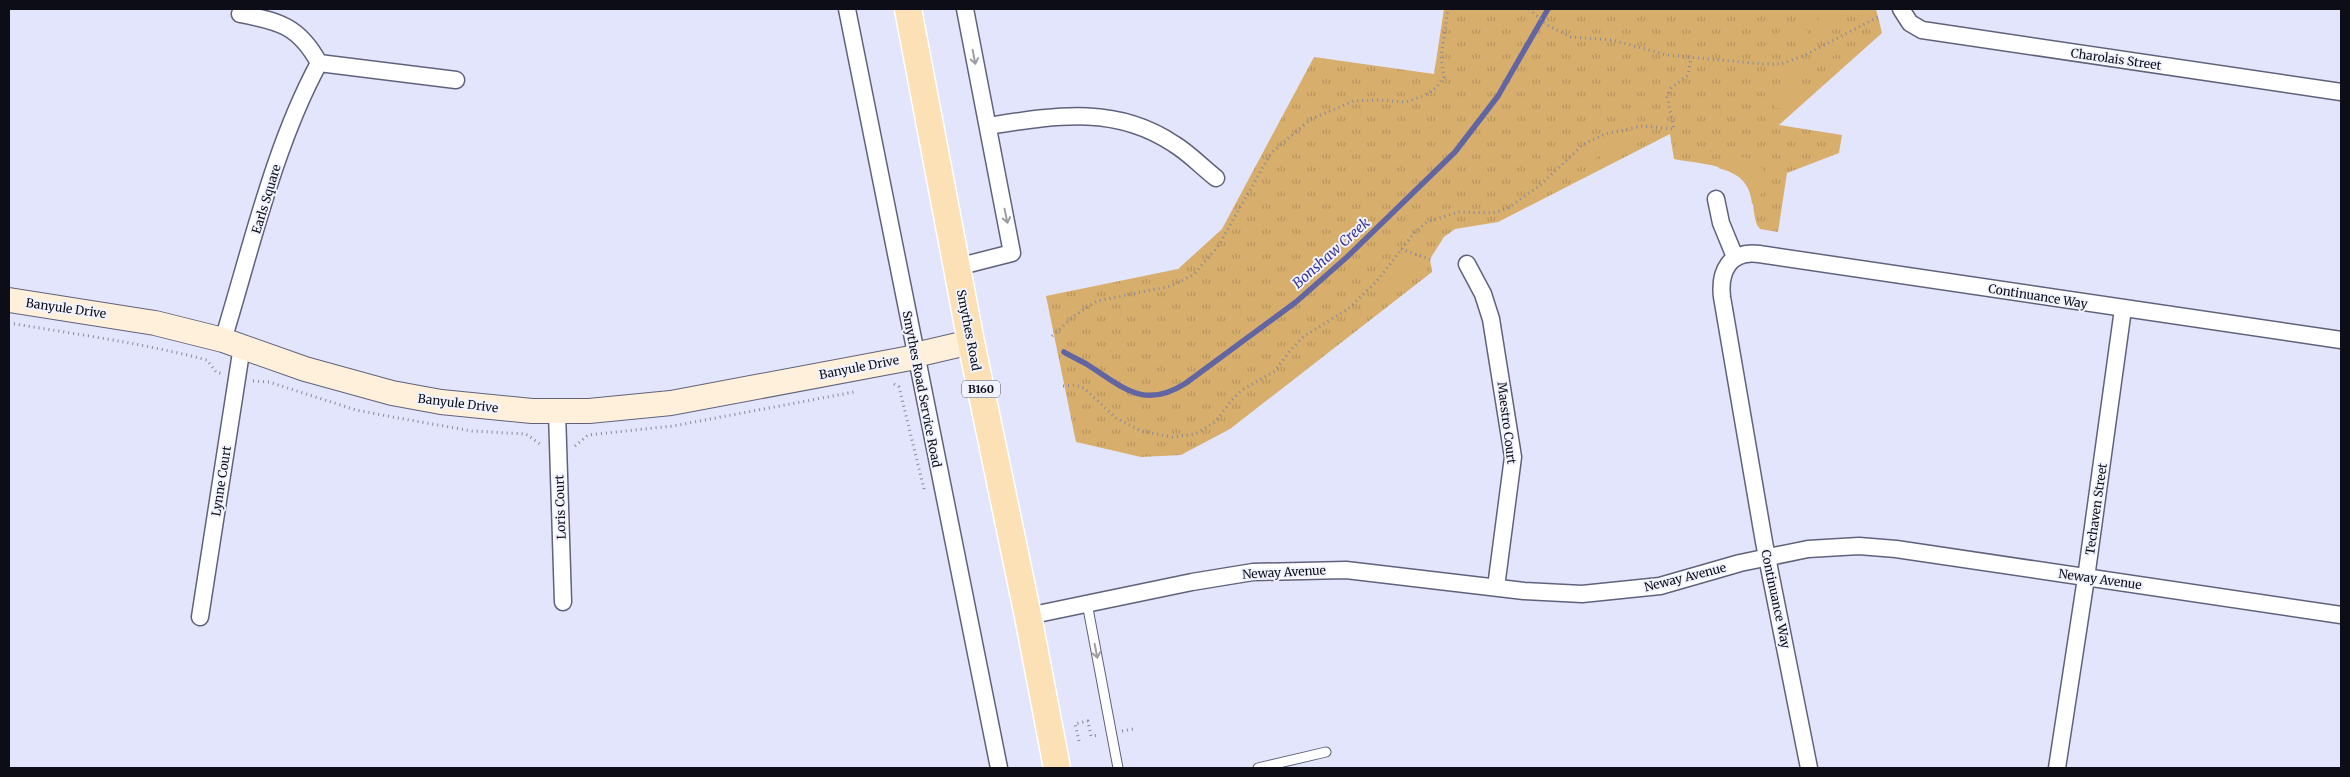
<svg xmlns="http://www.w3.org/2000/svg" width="2350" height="777" font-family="Merriweather,serif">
	<defs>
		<pattern id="park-tufts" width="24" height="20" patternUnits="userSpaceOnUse" patternTransform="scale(1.25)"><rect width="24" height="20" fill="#d8ae6d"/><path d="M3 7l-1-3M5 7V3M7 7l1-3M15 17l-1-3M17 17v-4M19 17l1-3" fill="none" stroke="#b8945e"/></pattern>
	</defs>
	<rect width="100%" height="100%" fill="#e2e5fc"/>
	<path fill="url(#park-tufts)" d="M1444,9H1876L1882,33L1779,125L1842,135L1839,153L1787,173L1778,232L1760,229L1757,225C1753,214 1754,202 1750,191C1740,164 1699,164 1674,159L1670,134L1498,222L1455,229L1444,237L1430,259L1432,272L1230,429L1181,455L1141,457L1076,442L1046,296L1178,269L1222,229L1314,57L1434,74Z"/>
	<g fill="#d8ae6d">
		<polygon points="1825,9 1847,9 1849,13 1838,22 1821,24 1818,21 1820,12"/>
		<polygon points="1864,9 1876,9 1876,14 1859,23 1857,15"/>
		<polygon points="1792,26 1806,29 1808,33 1807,37 1800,40 1792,37 1780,37 1779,33 1781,29"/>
		<polygon points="1847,37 1844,51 1827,59 1816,54"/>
		<polygon points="1799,62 1799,71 1793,75 1783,78 1775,73 1773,68"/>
		<polygon points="1789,85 1796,87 1798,92 1797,97 1782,108 1776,108 1768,99 1768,95"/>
		<path d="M1642,130V133L1569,173L1563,168C1586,145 1608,132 1642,130Z"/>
		<path d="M1738,156L1754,160L1765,172L1764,189L1755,203L1752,204C1750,182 1738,173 1718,168L1728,159Z"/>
		<polygon points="1420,232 1425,232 1429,256 1412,249 1410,245 1411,240 1415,242 1419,238 1416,235"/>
		<path d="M1407,253L1425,259C1417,271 1390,293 1376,286L1402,254Z"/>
	</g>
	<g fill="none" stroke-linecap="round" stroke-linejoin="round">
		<path stroke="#6165a2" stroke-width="5.5" d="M1064,352C1072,357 1080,360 1088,365C1124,388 1144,410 1186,383L1296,302L1347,257L1455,152L1498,96L1548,9"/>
		<g stroke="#60627c" stroke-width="11">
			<g id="lane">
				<polyline points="1087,603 1118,768"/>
				<polyline points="1258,768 1326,752"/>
			</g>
		</g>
		<g stroke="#60627c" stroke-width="19">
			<g id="street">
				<polyline points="847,9 999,768"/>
				<polyline points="1901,9 1910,23 1922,30 2341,92"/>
				<path d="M240,14C279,21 299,26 319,63"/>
				<path d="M988,126C1053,116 1115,104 1174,144C1189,153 1202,167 1216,178"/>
				<polyline points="1716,199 1721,223 1735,257"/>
				<polyline points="1467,264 1483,294 1491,319 1513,457 1496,587"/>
				<polyline points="957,267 1012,253 965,9"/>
				<path d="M223,340C251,249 274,146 319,63L456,80"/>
				<polyline points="557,412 563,602"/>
				<polyline points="1028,616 1192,582 1253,572 1346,570 1524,591 1582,594 1660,586 1740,563 1808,549 1859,546 1896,549 2341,615"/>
				<polyline points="200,617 242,346"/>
				<path d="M1809,768L1764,542L1722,297C1719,271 1730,250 1759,254L2341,340"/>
				<polyline points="2057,768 2086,578 2123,309"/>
			</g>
		</g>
		<g stroke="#60627c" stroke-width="26">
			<g id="secondary">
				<polyline points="9,300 155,323 223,340 305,369 392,393 441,402 532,411 589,411 671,403 916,357"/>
				<polyline points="915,355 971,342"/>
			</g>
		</g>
		<g stroke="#fff" stroke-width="29">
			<polyline id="primary" points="908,9 971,342 1028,616 1057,768"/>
		</g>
		<g stroke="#888a9b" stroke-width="3" stroke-dasharray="1 4" stroke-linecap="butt">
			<polyline points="1529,9 1547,25 1571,37 1612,40 1667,55 1763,64 1781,64 1803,56 1878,17"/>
			<polyline points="1401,249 1432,260"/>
			<path d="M9,323C75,334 142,343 207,360L216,372L223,374"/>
			<polyline points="1052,336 1074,316 1097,301 1171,286 1193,275 1217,248 1271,153 1311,119 1354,101 1377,100 1406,102 1423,96 1436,88 1444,77 1441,57 1448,9"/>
			<polyline points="253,381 269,382 356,410 398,418 472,431 526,434 541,445"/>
			<polyline points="894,384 899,387 925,493"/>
			<polyline points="1063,386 1075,385 1084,388 1116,418 1141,431 1172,437 1195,434 1215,422 1232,400 1242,390 1275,371 1289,352 1304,336 1348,309 1377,281 1414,233 1427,222 1459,212 1493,213 1508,208 1539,186 1584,144 1605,134 1642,126 1674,129 1667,97 1671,88 1688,75 1691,58"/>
			<polyline points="575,446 588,435 673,426 854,392"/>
			<polyline points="1122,731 1133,729"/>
			<polyline points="1079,741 1075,724 1088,721 1091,736 1099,735"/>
		</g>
		<use href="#lane" stroke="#fff" stroke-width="9"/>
		<use href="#street" stroke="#fff" stroke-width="16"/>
		<use href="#secondary" stroke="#fef0da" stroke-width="24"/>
		<use href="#primary" stroke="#fde1b6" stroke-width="26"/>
	</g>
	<defs><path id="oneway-shaft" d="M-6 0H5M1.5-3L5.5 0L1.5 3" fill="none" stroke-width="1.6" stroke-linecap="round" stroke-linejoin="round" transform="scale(1.25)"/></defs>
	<g stroke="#9e9ea2">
		<use href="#oneway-shaft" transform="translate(974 57) rotate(79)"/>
		<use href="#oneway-shaft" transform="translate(1006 216) rotate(78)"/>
		<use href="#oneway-shaft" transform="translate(1096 651) rotate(79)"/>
	</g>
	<g text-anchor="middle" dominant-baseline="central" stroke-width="4" stroke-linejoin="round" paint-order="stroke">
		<rect fill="#f1f3ff" stroke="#51525c" stroke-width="1" x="962" y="380.5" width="38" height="17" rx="4"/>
		<g font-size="11" font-weight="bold" fill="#0c0d16">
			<text x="981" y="389">B160</text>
		</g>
		<g font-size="12" fill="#0c0d16" stroke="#f1f3ff">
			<text transform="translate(2116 59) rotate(8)">Charolais Street</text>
			<text transform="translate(266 199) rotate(-73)">Earls Square</text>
			<text transform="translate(2038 296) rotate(9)">Continuance Way</text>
			<text transform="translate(66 308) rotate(8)">Banyule Drive</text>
			<text transform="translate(969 330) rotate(79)">Smythes Road</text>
			<text transform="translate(859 367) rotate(-11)">Banyule Drive</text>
			<text transform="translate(922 389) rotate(79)">Smythes Road Service Road</text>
			<text transform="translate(458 403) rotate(7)">Banyule Drive</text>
			<text transform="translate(1507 423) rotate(83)">Maestro Court</text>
			<text transform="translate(221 481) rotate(-81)">Lynne Court</text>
			<text transform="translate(560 507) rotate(-92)">Loris Court</text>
			<text transform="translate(2096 509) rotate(-82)">Techaven Street</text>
			<text transform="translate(1284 572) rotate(-3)">Neway Avenue</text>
			<text transform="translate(1685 577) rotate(-14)">Neway Avenue</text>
			<text transform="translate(2100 579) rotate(8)">Neway Avenue</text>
			<text transform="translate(1776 599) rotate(78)">Continuance Way</text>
		</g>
		<g font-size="14" font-style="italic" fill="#3d3697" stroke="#f1f3ff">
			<text transform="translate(1331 253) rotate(-42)">Bonshaw Creek</text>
		</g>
	</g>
	<rect width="2350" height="777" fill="none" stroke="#0c0d16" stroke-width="20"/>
</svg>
